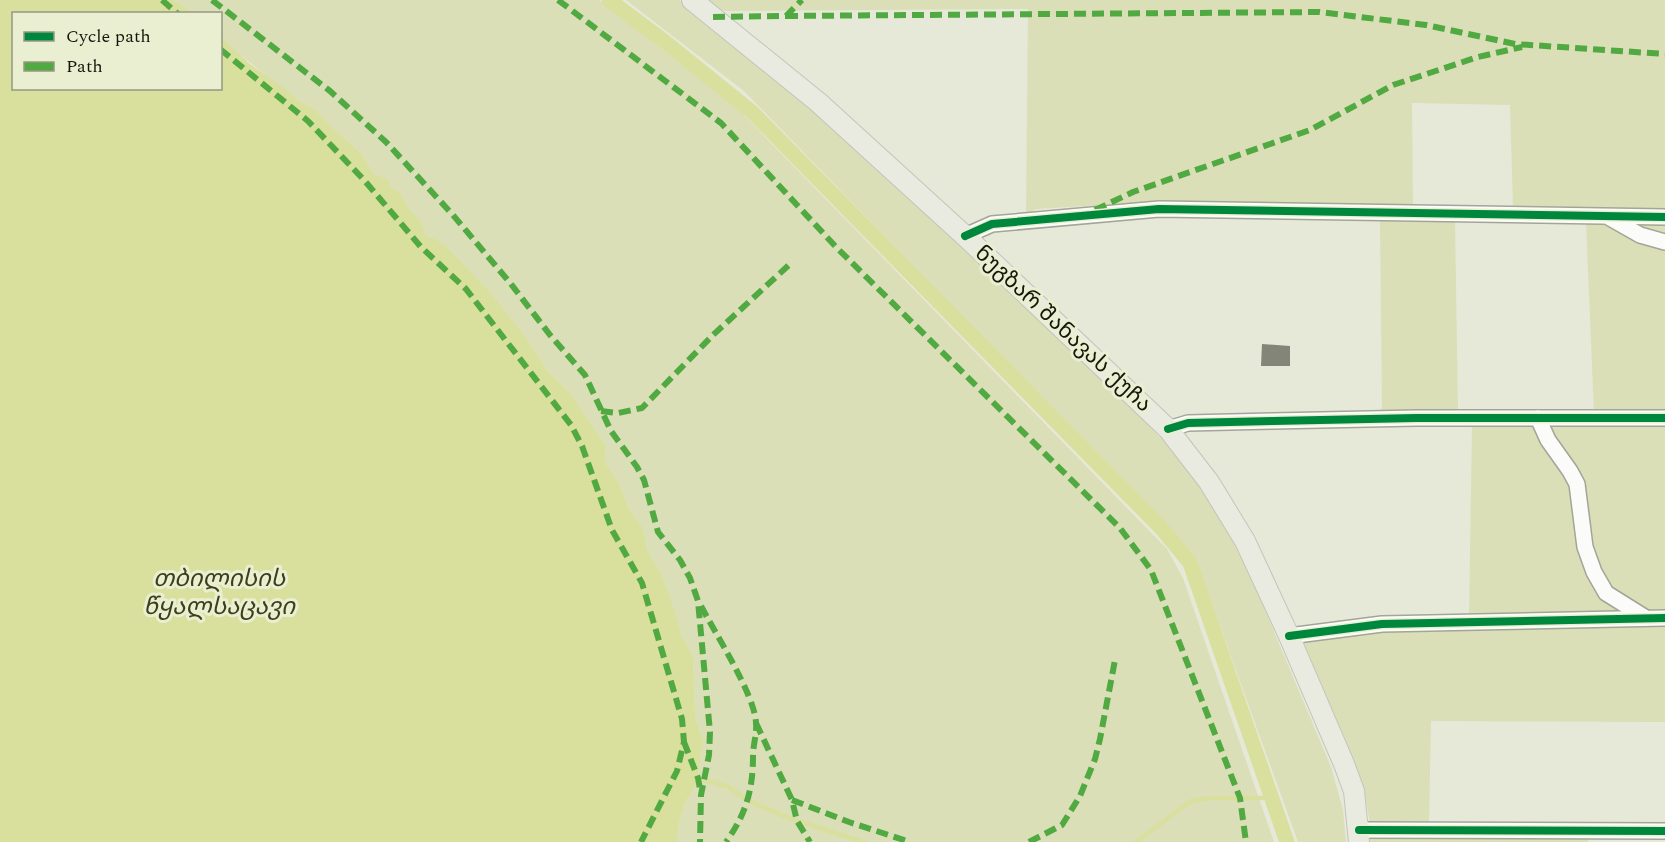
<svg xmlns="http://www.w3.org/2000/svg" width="1665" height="842" font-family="Spectral,'Noto Sans Georgian',serif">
	<rect width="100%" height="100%" fill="#e6e9d8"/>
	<g fill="#dadfb7">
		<polygon points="174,0 599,0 735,106 1167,549 1183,578 1274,842 677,842 679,821 686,801 697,783 703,741 695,717 693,656 682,637 674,608 662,575 648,552 642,526 631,513 618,481 606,464 605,445 571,394 547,370 525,336 491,293 436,239 426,236 420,220 407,206 400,192 391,188 388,180 374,174 362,154 333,128 316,110 299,101 229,46 221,37 220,14 193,13"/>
		<polygon points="626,0 679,0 798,93 1130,406 1175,453 1208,495 1234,537 1331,767 1343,810 1346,842 1298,842 1203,579 1191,552 744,91"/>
		<polygon points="705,0 1665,0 1665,210 1513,209 1510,105 1412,103 1413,206 1163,201 1037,209 1026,214 1028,9 725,11 714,7"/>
		<polygon points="1380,221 1455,222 1458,409 1382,410"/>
		<polygon points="1586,223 1665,224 1665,412 1594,412"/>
		<polygon points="1472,425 1665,425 1665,612 1469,616"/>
		<polygon points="1665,624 1665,722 1431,721 1429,823 1370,823 1363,785 1300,642 1384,630"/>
		<rect x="1369" y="835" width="219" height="7"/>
	</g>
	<polygon fill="#d9df9c" points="0,0 174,0 193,13 14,14 14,88 220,88 221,37 250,64 284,88 299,101 316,110 333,128 362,154 374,174 389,180 391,188 400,192 407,206 420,220 426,236 436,239 446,247 491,293 525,336 547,370 571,394 605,445 606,464 618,481 631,513 642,526 648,552 662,575 674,608 682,637 693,656 695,717 703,741 697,783 686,801 679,821 677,842 0,842"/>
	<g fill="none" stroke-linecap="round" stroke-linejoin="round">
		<g stroke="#d9df9c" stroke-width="4.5">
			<polyline points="694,777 729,787 748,801 797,821 864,842"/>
			<polyline points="1136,842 1191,801 1210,798 1272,798"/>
		</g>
		<polyline stroke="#d9df9c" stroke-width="15" points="609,0 664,41 752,112 1162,529 1190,563 1287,842"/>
	</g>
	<polygon fill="#848579" points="1262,344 1290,346 1290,366 1261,366"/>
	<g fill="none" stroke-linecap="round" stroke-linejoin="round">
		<g stroke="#a3a598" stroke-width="18">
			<g id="minor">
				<polyline points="1610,218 1640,235 1665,242"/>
				<polyline points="965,236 992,224 1159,209 1665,217"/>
				<polyline points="1538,418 1548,440 1570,471 1577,484 1585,547 1594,572 1606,593 1646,618"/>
				<polyline points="1168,429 1188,423 1273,421 1416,418 1665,418"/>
				<polyline points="1289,636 1382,624 1665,618"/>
				<polyline points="1359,830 1665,831"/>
			</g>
		</g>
		<g stroke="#c3c4bc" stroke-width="22">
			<polyline id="major" points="692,0 818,102 965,236 1168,429 1209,482 1245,541 1289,636 1344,764 1354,791 1359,842"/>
		</g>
		<use href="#minor" stroke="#fbfcf9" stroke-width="15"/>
		<use href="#major" stroke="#e9ebe0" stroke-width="20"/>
		<g stroke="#51a941" stroke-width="6" stroke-dasharray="12 6" stroke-linecap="butt">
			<polyline points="162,0 178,14"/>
			<polyline points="212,0 330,91 386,142 453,215 511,284 550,335 585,375 611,431 637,467 644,480 658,532 680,560 690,578 698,601 710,732 709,755 701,795 700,842"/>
			<polyline points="558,0 721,123 836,247 1120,528 1151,570 1240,798 1246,842"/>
			<polyline points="786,16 1319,12 1426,25 1515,44 1665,54"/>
			<polyline points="713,17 786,16 802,0"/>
			<polyline points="220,49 308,121 364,180 421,247 466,289 571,425 582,446 612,530 642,583 682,719 684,742 677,771 641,842"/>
			<polyline points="1095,210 1133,192 1310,130 1393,85 1478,57 1522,47"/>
			<polyline points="601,411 618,413 642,408 713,335 790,264"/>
			<path d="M701,606C715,633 755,695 756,723C757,734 753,745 753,756C753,790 746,814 726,842"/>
			<polyline points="756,723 792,800 797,821 810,842"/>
			<polyline points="684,742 698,778 700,789"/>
			<polyline points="792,800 849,822 910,842"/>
			<polyline points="1029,842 1062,825 1080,796 1095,759 1100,739 1115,660"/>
		</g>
		<g stroke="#ebefd2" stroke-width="11">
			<g id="cycleway">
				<polyline points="965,236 992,224 1159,209 1665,217"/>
				<polyline points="1168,429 1188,423 1273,421 1416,418 1665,418"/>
				<polyline points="1289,636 1382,624 1665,618"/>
				<polyline points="1359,830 1665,831"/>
			</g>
		</g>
		<use href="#cycleway" stroke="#00873e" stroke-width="8"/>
	</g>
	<g text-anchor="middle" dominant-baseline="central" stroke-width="6" stroke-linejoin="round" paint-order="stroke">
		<g font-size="22" fill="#16170c" stroke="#ebefd2">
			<text transform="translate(1063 329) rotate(43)">ნუგზარ შანავას ქუჩა</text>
		</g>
		<g font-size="24" font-style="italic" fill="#3c3f1a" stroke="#ebefd2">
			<text x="219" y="579">თბილისის<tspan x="219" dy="28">წყალსაცავი</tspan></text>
		</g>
	</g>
	<rect x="12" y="12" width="210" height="78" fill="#ebefd2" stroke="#969983" stroke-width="1.5"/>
	<rect x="24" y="32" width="30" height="9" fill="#00873e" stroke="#969983" stroke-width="1.5"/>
	<text x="66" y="42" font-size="18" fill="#16170c">Cycle path</text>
	<rect x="24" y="62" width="30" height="9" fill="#51a941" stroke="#969983" stroke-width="1.5"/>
	<text x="66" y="72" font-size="18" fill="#16170c">Path</text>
</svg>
